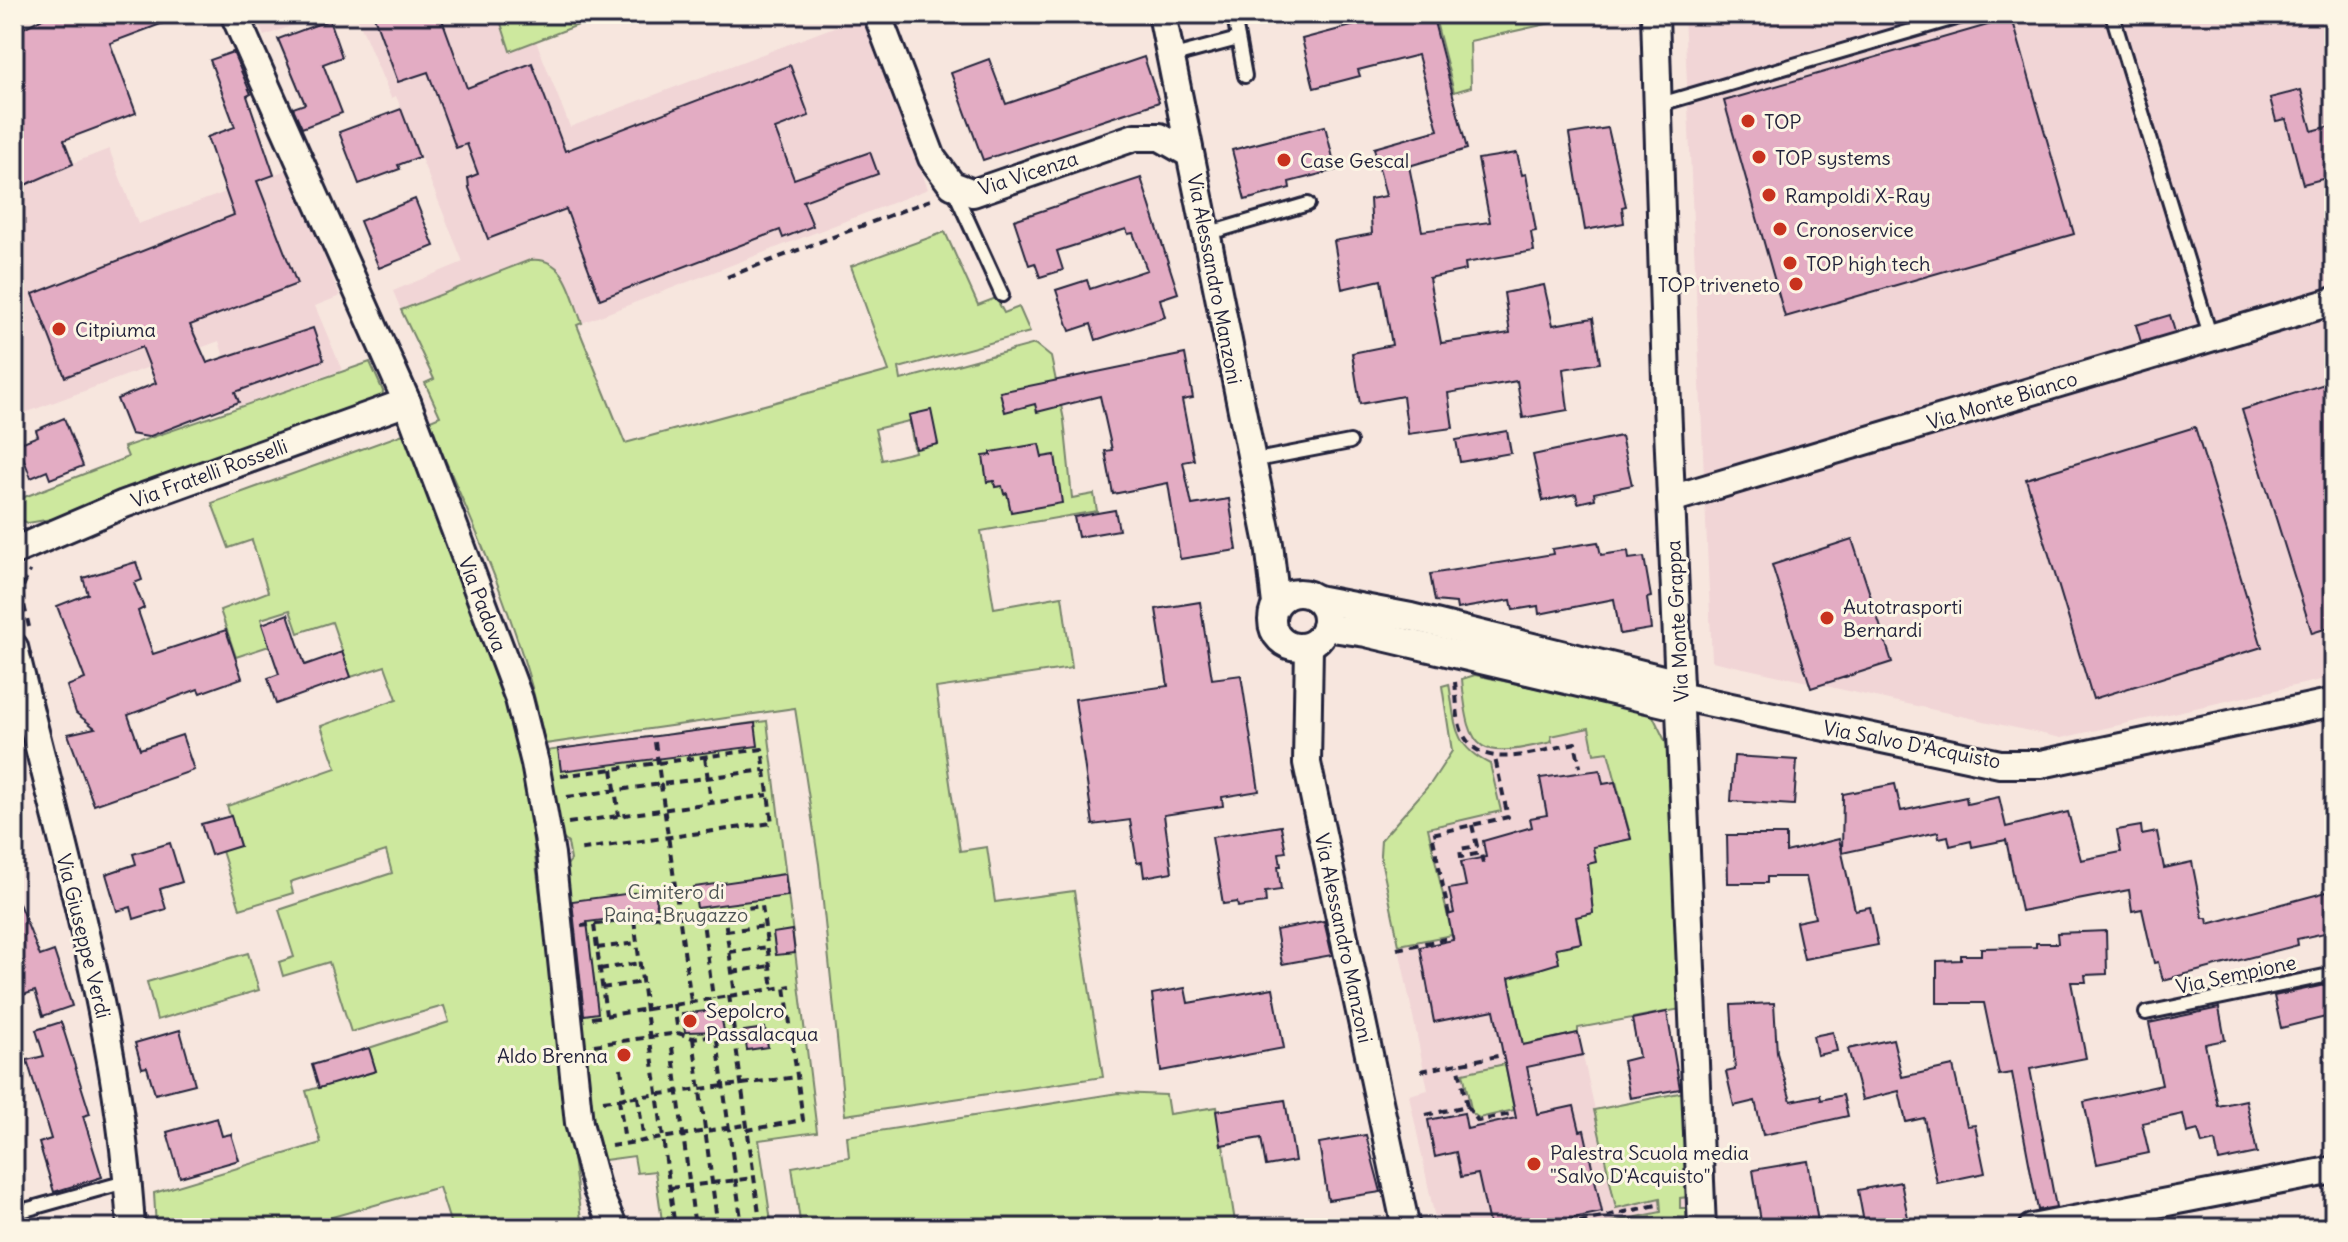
<svg xmlns="http://www.w3.org/2000/svg" width="2348" height="1242" font-family="Delius,sans-serif">
	<rect width="100%" height="100%" fill="#f7e6de"/>
	<filter id="ink" filterUnits="userSpaceOnUse"><feTurbulence type="fractalNoise" baseFrequency=".0125" numOctaves="2"/><feDisplacementMap in="SourceGraphic" scale="16" xChannelSelector="R" yChannelSelector="G"/><feConvolveMatrix kernelMatrix="1 2 1 2 8 2 1 2 1" color-interpolation-filters="sRGB"/></filter>
	<g filter="url(#ink)">
		<g fill="#f1d5d6">
			<polygon points="254,14 324,14 264,36"/>
			<polygon points="356,14 498,14 510,51 536,41 570,127 863,16 928,189 582,323 562,271 541,259 401,310 393,291 463,262 396,96 391,98"/>
			<polygon points="1684,14 2334,14 2334,677 2061,738 1712,661"/>
			<polygon points="14,26 73,163 109,149 138,224 289,169 340,296 315,306 342,370 239,406 219,341 14,417"/>
			<polygon points="1475,675 1651,712 1681,1009 1577,1029 1595,1110 1684,1092 1690,1228 1681,1228 1676,1107 1662,1228 1526,1228 1602,1212 1584,1131 1580,1131 1574,1106 1475,1127 1479,1153 1474,1154 1490,1228 1437,1228 1409,1095 1428,1090 1380,855 1381,840 1431,783 1452,751 1442,686"/>
		</g>
		<g fill="#cde89e" stroke="#78856c" stroke-width="2" fill-rule="evenodd">
			<polygon points="498,14 607,14 510,51"/>
			<polygon points="1434,14 1592,14 1470,41 1471,87 1454,92"/>
			<path d="M945,232L978,305L996,298L1004,313L1019,307L1030,332L899,368L901,380L1035,344L1051,357L1064,420L1072,498L1094,494L1097,511L981,531L994,608L1062,596L1072,668L936,688L960,851L987,847L995,902L1074,891L1103,1077L845,1115L819,864L795,708L545,744C525,635 473,523 428,421L440,416L425,383L434,379L401,310L530,260C566,256 571,295 582,323L577,325L625,443L889,371L851,266ZM909,421L915,452L882,460L875,429Z"/>
			<polygon points="370,362 383,391 382,400 63,517 28,523 14,517 14,501 128,457 124,447"/>
			<polygon points="406,433 512,714 524,769 582,1228 452,1228 439,1187 293,1228 156,1228 154,1193 321,1143 306,1091 376,1071 369,1048 449,1022 444,1006 351,1032 329,962 283,976 279,962 294,957 279,910 392,873 386,851 290,882 293,893 240,909 222,851 240,845 227,806 336,768 321,726 397,699 385,666 351,677 332,622 298,633 290,610 261,619 269,646 236,657 220,610 268,592 252,540 229,548 212,503"/>
			<path d="M1475,675L1651,712L1670,751L1681,1009L1578,1028V1033L1523,1045L1509,978L1535,972L1553,936L1561,934L1564,947L1581,943L1578,925L1567,927L1566,919L1593,913L1588,864L1593,847L1631,838L1608,752L1594,754L1589,728L1551,736L1552,742C1480,758 1469,758 1462,679Z"/>
			<path d="M1449,684C1456,723 1451,745 1490,764L1501,811L1428,828L1452,935L1399,945L1380,855L1381,840L1431,783L1452,751L1442,686Z"/>
			<polygon points="767,721 817,1132 759,1140 772,1228 663,1228 655,1171 637,1173 634,1156 597,1161 560,874 571,860 568,843 557,833 546,751"/>
			<polygon points="248,953 259,990 157,1020 147,982"/>
			<polygon points="1505,1064 1514,1110 1479,1118 1472,1113 1463,1073"/>
			<polygon points="1684,1092 1688,1197 1680,1198 1680,1208 1689,1208 1690,1228 1585,1228 1661,1212 1660,1198 1616,1208 1594,1110"/>
			<polygon points="1118,1093 1166,1095 1169,1114 1217,1107 1235,1222 1187,1228 801,1228 792,1167 849,1157 847,1136"/>
		</g>
		<g fill="#e3acc3" stroke="#22223b" stroke-width="2">
			<polygon points="50,14 182,16 110,43 136,113 64,140 73,164 14,190 14,33"/>
			<polygon points="373,14 440,14 467,88 532,63 565,151 790,65 809,116 775,129 794,179 870,152 878,174 803,201 813,226 783,238 780,230 600,299 566,209 488,239 469,188 468,178 478,174 467,144 456,148 428,72 398,82"/>
			<polygon points="1397,14 1432,14 1467,149 1409,166 1422,231 1490,222 1478,159 1517,153 1522,175 1526,174 1536,231 1531,232 1534,251 1465,263 1466,270 1429,278 1441,343 1510,333 1504,293 1544,285 1553,325 1593,318 1600,363 1563,369 1568,410 1523,418 1517,381 1448,393 1453,428 1408,434 1403,396 1360,404 1352,353 1392,345 1381,280 1342,289 1334,241 1372,234 1370,199 1386,196 1374,148 1438,130 1418,55 1358,70 1360,76 1314,88 1302,39"/>
			<polygon points="2012,18 2074,234 1785,317 1724,101"/>
			<polygon points="329,20 342,57 323,64 342,113 302,128 293,108 305,104 278,39"/>
			<polygon points="233,52 251,94 247,96 274,175 257,181 297,284 190,325 207,363 313,328 324,360 235,392 239,402 148,437 131,434 117,399 156,383 142,347 65,377 33,294 234,215 207,137 235,127 210,60"/>
			<polygon points="1144,57 1159,102 983,160 951,73 989,59 1006,104"/>
			<polygon points="2301,90 2312,131 2334,125 2334,176 2303,184 2286,119 2276,121 2270,98"/>
			<polygon points="401,109 419,157 398,165 400,169 359,184 339,132"/>
			<polygon points="1325,126 1336,170 1289,182 1290,188 1245,200 1232,150"/>
			<polygon points="1608,128 1626,206 1622,207 1624,223 1585,230 1569,134"/>
			<polygon points="1141,178 1178,293 1160,299 1165,317 1096,340 1091,324 1070,331 1056,290 1087,280 1090,289 1147,270 1133,233 1128,234 1126,229 1057,251 1063,270 1040,277 1035,263 1029,265 1014,220"/>
			<polygon points="415,199 434,246 379,268 360,221"/>
			<polygon points="2170,315 2175,332 2141,342 2136,325"/>
			<polygon points="1185,354 1193,398 1182,400 1194,460 1183,462 1192,505 1229,499 1237,550 1180,559 1168,483 1113,494 1105,451 1112,450 1100,396 1037,412 1035,404 1005,412 1000,392"/>
			<polygon points="2334,381 2334,626 2312,633 2242,410"/>
			<polygon points="931,410 938,444 916,449 909,415"/>
			<polygon points="64,418 83,466 50,479 47,471 31,478 18,444 38,436 36,430"/>
			<polygon points="2195,427 2262,647 2093,699 2026,479"/>
			<polygon points="1507,431 1511,453 1460,462 1456,440"/>
			<polygon points="1621,436 1632,485 1594,493 1595,499 1578,503 1576,494 1543,501 1533,455"/>
			<polygon points="1039,444 1042,457 1055,455 1062,503 1011,512 1007,493 1004,494 1002,486 995,487 994,481 987,482 983,456 991,455 991,452"/>
			<polygon points="1115,510 1119,530 1078,537 1074,517"/>
			<polygon points="1852,539 1892,662 1811,688 1772,565"/>
			<polygon points="1598,542 1601,555 1628,551 1629,559 1644,557 1651,597 1647,598 1651,629 1620,634 1614,599 1539,614 1538,606 1513,610 1511,600 1457,609 1456,603 1435,601 1430,574 1553,554 1552,549"/>
			<polygon points="136,562 142,580 134,583 144,608 138,611 153,654 226,630 242,678 200,693 198,689 128,715 140,749 182,735 194,770 94,805 68,734 95,728 76,713 67,686 85,679 57,606 88,594 83,578"/>
			<polygon points="1200,602 1212,679 1241,675 1259,791 1222,797 1223,806 1164,815 1172,872 1144,877 1142,862 1137,863 1130,820 1093,825 1075,699 1168,686 1156,609"/>
			<polygon points="288,614 305,665 342,652 351,677 276,704 268,678 279,674 262,624"/>
			<polygon points="755,723 758,746 561,771 558,749"/>
			<polygon points="1734,756 1797,760 1794,805 1731,801"/>
			<polygon points="1600,770 1603,784 1615,782 1631,839 1593,847 1596,862 1588,864 1593,913 1576,917 1581,943 1556,948 1559,963 1509,978 1523,1045 1578,1033 1583,1055 1527,1067 1537,1114 1574,1106 1580,1131 1584,1130 1602,1212 1526,1228 1490,1228 1478,1174 1461,1177 1456,1152 1435,1157 1428,1120 1464,1113 1467,1129 1516,1118 1494,1010 1434,1022 1420,947 1453,940 1448,915 1454,913 1449,889 1466,886 1461,862 1486,857 1483,841 1532,827 1530,818 1547,815 1540,778"/>
			<polygon points="1895,784 1901,811 1966,797 1967,804 1999,797 2006,827 2068,812 2081,860 2121,852 2117,830 2141,826 2142,835 2157,832 2164,868 2192,862 2203,918 2207,918 2208,924 2334,890 2334,931 2297,939 2298,945 2163,980 2158,962 2154,963 2142,909 2132,911 2129,890 2021,911 2006,840 1972,847 1971,841 1950,846 1948,836 1939,838 1938,832 1842,853 1855,910 1870,907 1878,945 1804,959 1796,922 1815,918 1806,877 1767,877 1767,883 1728,883 1727,835 1786,835 1786,852 1839,839 1842,852 1843,794"/>
			<polygon points="231,816 240,846 211,855 201,824"/>
			<polygon points="1281,826 1286,852 1279,853 1281,866 1278,866 1281,890 1265,892 1266,903 1238,907 1237,902 1223,904 1212,837"/>
			<polygon points="170,843 182,882 160,889 166,909 134,919 131,907 117,911 106,874 136,864 133,854"/>
			<polygon points="785,874 788,896 697,908 694,887"/>
			<polygon points="655,890 658,913 587,922 598,1013 584,1015 572,901"/>
			<polygon points="14,891 40,956 54,951 72,1006 43,1016 35,991 14,998"/>
			<polygon points="1324,921 1332,955 1282,964 1276,930"/>
			<polygon points="792,930 795,953 776,955 773,933"/>
			<polygon points="2106,931 2107,974 2085,975 2086,982 2071,982 2086,1058 2030,1069 2056,1207 2038,1210 2012,1073 1999,1075 1984,1003 1937,1003 1937,961 1961,960 1961,955 1981,955 1981,948 2036,947 2036,943 2058,943 2057,933"/>
			<polygon points="2334,983 2334,1015 2281,1028 2274,996"/>
			<polygon points="1185,988 1188,1003 1273,988 1284,1048 1161,1071 1152,994"/>
			<polygon points="1774,1003 1777,1053 1791,1101 1820,1095 1821,1100 1843,1095 1848,1116 1763,1135 1755,1101 1734,1106 1726,1072 1735,1070 1731,1005"/>
			<polygon points="2219,1008 2225,1040 2205,1044 2218,1106 2246,1100 2257,1153 2219,1161 2215,1141 2202,1144 2198,1130 2187,1133 2183,1114 2142,1123 2149,1153 2097,1164 2084,1102 2162,1085 2149,1023"/>
			<polygon points="720,1009 724,1031 685,1032 682,1014"/>
			<polygon points="1667,1012 1680,1089 1630,1098 1623,1061 1639,1057 1632,1019"/>
			<polygon points="61,1022 90,1114 83,1116 102,1177 54,1192 39,1143 51,1139 27,1060 44,1056 36,1030"/>
			<polygon points="765,1028 768,1047 747,1050 744,1031"/>
			<polygon points="180,1030 195,1084 155,1094 147,1067 142,1068 135,1043"/>
			<polygon points="1833,1032 1837,1051 1817,1055 1813,1036"/>
			<polygon points="1893,1039 1902,1077 1953,1066 1967,1126 1975,1125 1985,1173 1937,1183 1924,1118 1906,1122 1899,1091 1862,1100 1848,1049"/>
			<polygon points="369,1048 376,1071 319,1088 312,1065"/>
			<polygon points="1285,1100 1295,1161 1266,1166 1261,1138 1221,1145 1216,1111"/>
			<polygon points="217,1118 222,1136 231,1134 239,1160 180,1177 167,1132"/>
			<polygon points="1366,1135 1381,1192 1328,1200 1319,1143"/>
			<polygon points="1808,1161 1819,1228 1762,1228 1753,1170"/>
			<polygon points="1901,1182 1910,1228 1865,1228 1858,1190"/>
		</g>
		<g fill="none" stroke-linecap="round" stroke-linejoin="round">
			<g stroke="#22223b" stroke-width="18">
				<g id="lane">
					<polyline points="2112,14 2211,338"/>
					<polyline points="1234,16 1245,76"/>
					<polyline points="1170,57 1238,39"/>
					<polyline points="1657,105 1969,14"/>
					<polyline points="953,188 1002,295"/>
					<polyline points="1206,234 1308,204"/>
					<polyline points="1251,461 1350,442"/>
					<polyline points="2146,1013 2334,974"/>
					<polyline points="14,1213 129,1181"/>
				</g>
			</g>
			<g stroke="#22223b" stroke-width="32">
				<g id="street">
					<polyline points="234,14 407,402 519,699 535,763 551,854 579,1123 597,1190 614,1228"/>
					<polyline points="877,14 932,158 952,185 973,193 1135,137 1160,137 1190,154"/>
					<polyline points="1162,14 1269,544 1276,604"/>
					<polyline points="1655,14 1666,380 1702,1228"/>
					<polyline points="1671,499 2334,301"/>
					<polyline points="14,551 124,504 407,402"/>
					<circle cx="1299" cy="620" r="27"/>
					<polyline points="1317,599 1411,617 1679,683"/>
					<polyline points="1325,627 1366,633 1681,707"/>
					<polyline points="1309,646 1307,763 1406,1228"/>
					<path d="M14,647C60,839 120,1031 131,1228"/>
					<polyline points="1679,696 2000,764 2041,764 2334,702"/>
					<polyline points="2032,1228 2334,1170"/>
				</g>
			</g>
			<g stroke="#22223b" stroke-width="4" stroke-dasharray="8 6" stroke-linecap="butt">
				<polyline points="727,277 933,199"/>
				<polyline points="29,627 21,591 30,571"/>
				<path d="M1455,682C1457,697 1456,718 1462,732C1481,775 1541,750 1575,743L1580,767"/>
				<polyline points="655,742 691,1001"/>
				<polyline points="705,757 711,802"/>
				<polyline points="612,769 619,816"/>
				<polyline points="561,776 762,749 772,823 576,850"/>
				<polyline points="567,797 764,770"/>
				<polyline points="568,823 768,795"/>
				<polyline points="1472,825 1477,846 1460,849 1461,857 1481,853 1484,869"/>
				<polyline points="724,911 735,995"/>
				<polyline points="702,914 713,998"/>
				<polyline points="1449,915 1432,834 1508,817 1495,758"/>
				<polyline points="679,917 762,906 773,989"/>
				<polyline points="634,920 675,1228"/>
				<polyline points="594,925 606,1015"/>
				<polyline points="581,926 679,914"/>
				<polyline points="726,931 765,926"/>
				<polyline points="597,948 637,943"/>
				<polyline points="1397,949 1454,937"/>
				<polyline points="729,952 768,947"/>
				<polyline points="600,969 640,963"/>
				<polyline points="732,972 770,966"/>
				<polyline points="602,988 643,982"/>
				<polyline points="729,995 761,1228"/>
				<polyline points="674,1004 678,1033 693,1038 734,1032"/>
				<polyline points="592,1018 791,986"/>
				<polyline points="693,1038 718,1228"/>
				<polyline points="717,1040 741,1219"/>
				<polyline points="594,1045 678,1033"/>
				<polyline points="672,1047 694,1220 674,1223"/>
				<polyline points="621,1068 625,1099"/>
				<polyline points="1421,1071 1503,1055"/>
				<polyline points="638,1097 644,1142"/>
				<polyline points="619,1099 624,1135"/>
				<polyline points="603,1101 798,1077"/>
				<polyline points="1467,1106 1478,1121 1515,1113"/>
				<polyline points="1426,1115 1467,1106 1458,1064"/>
				<polyline points="611,1146 745,1125 748,1130 803,1120 785,987"/>
				<polyline points="670,1188 754,1178"/>
				<polyline points="1552,1228 1661,1204"/>
			</g>
			<use href="#lane" stroke="#fcf5e5" stroke-width="12"/>
			<use href="#street" stroke="#fcf5e5" stroke-width="26"/>
		</g>
	</g>
	<g fill="#c8321e" stroke="#fcf5e5" stroke-width="3">
		<circle cx="1748" cy="121" r="8"/>
		<circle cx="1759" cy="157" r="8"/>
		<circle cx="1284" cy="160" r="8"/>
		<circle cx="1769" cy="195" r="8"/>
		<circle cx="1780" cy="229" r="8"/>
		<circle cx="1790" cy="263" r="8"/>
		<circle cx="1796" cy="284" r="8"/>
		<circle cx="59" cy="329" r="8"/>
		<circle cx="1827" cy="618" r="8"/>
		<circle cx="690" cy="1021" r="8"/>
		<circle cx="624" cy="1055" r="8"/>
		<circle cx="1534" cy="1164" r="8"/>
	</g>
	<g text-anchor="middle" dominant-baseline="central" stroke-width="6" stroke-linejoin="round" paint-order="stroke">
		<g font-size="20" fill="#22223b" stroke="#fcf5e5" text-anchor="start">
			<text x="1764" y="121">TOP</text>
			<text x="1775" y="157">TOP systems</text>
			<text x="1300" y="160">Case Gescal</text>
			<text x="1785" y="195">Rampoldi X-Ray</text>
			<text x="1796" y="229">Cronoservice</text>
			<text x="1806" y="263">TOP high tech</text>
			<text x="1780" y="284" text-anchor="end">TOP triveneto</text>
			<text x="75" y="329">Citpiuma</text>
			<text x="1843" y="606">Autotrasporti<tspan x="1843" dy="23">Bernardi</tspan></text>
			<text x="706" y="1010">Sepolcro<tspan x="706" dy="23">Passalacqua</tspan></text>
			<text x="608" y="1055" text-anchor="end">Aldo Brenna</text>
			<text x="1550" y="1152">Palestra Scuola media<tspan x="1550" dy="23">"Salvo D'Acquisto"</tspan></text>
		</g>
		<g font-size="20" fill="#22223b" stroke="#fcf5e5">
			<text transform="translate(1028 173) rotate(-18)">Via Vicenza</text>
			<text transform="translate(1215 279) rotate(79)">Via Alessandro Manzoni</text>
			<text transform="translate(2002 400) rotate(-17)">Via Monte Bianco</text>
			<text transform="translate(209 473) rotate(-20)">Via Fratelli Rosselli</text>
			<text transform="translate(483 604) rotate(69)">Via Padova</text>
			<text transform="translate(1677 621) rotate(-93)">Via Monte Grappa</text>
			<text transform="translate(1912 744) rotate(11)">Via Salvo D'Acquisto</text>
			<text transform="translate(84 936) rotate(76)">Via Giuseppe Verdi</text>
			<text transform="translate(1344 938) rotate(78)">Via Alessandro Manzoni</text>
			<text transform="translate(2236 974) rotate(-12)">Via Sempione</text>
		</g>
		<g font-size="20" fill="#4d5454" stroke="#fcf5e5">
			<text x="676" y="891">Cimitero di<tspan x="676" dy="23">Paina-Brugazzo</tspan></text>
		</g>
	</g>
	<rect width="2348" height="1242" fill="none" stroke="#fcf5e5" stroke-width="48"/>
	<rect x="24" y="24" width="2300" height="1194" fill="none" stroke="#22223b" stroke-width="3" filter="url(#ink)"/>
</svg>
